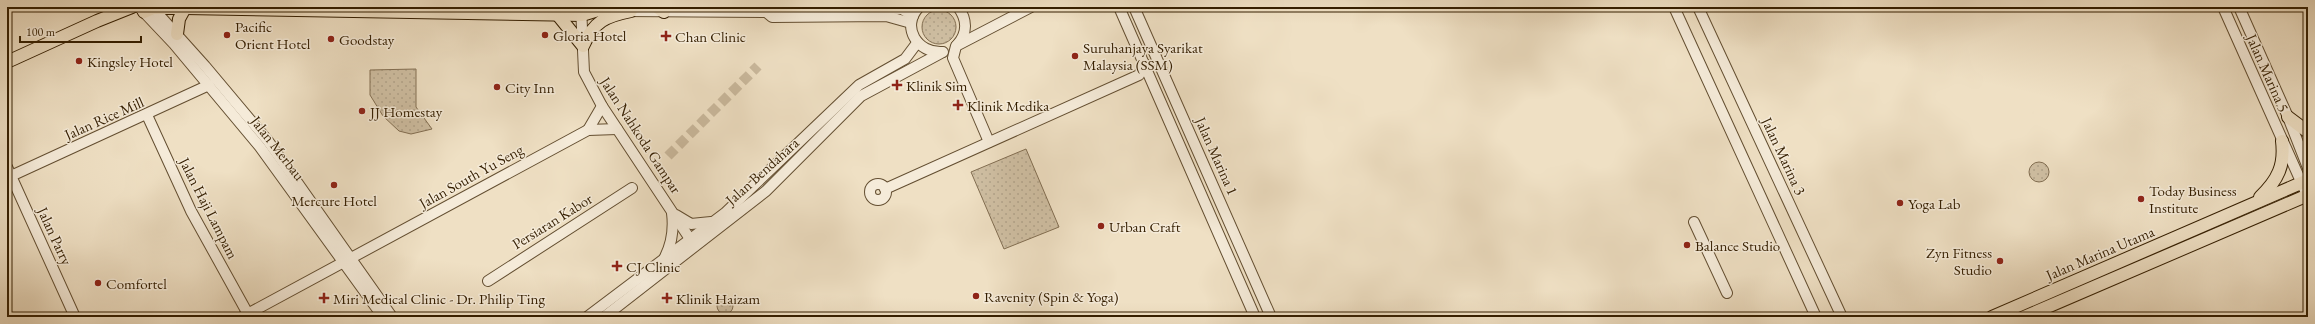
<svg xmlns="http://www.w3.org/2000/svg" width="2315" height="324" font-family="'EB Garamond',serif">
	<defs>
		<pattern id="green-dots" width="8" height="8" patternUnits="userSpaceOnUse"><rect width="8" height="8" fill="#cfbfa3"/><path d="M2 2h.1M6 6h.1" fill="none" stroke="#b2a48b" stroke-width="1.8" stroke-linecap="round"/></pattern>
	</defs>
	<rect width="100%" height="100%" fill="#efe0c4"/>
	<filter id="stains"><feTurbulence type="fractalNoise" baseFrequency=".005" numOctaves="4"/><feColorMatrix values="0 0 0 0 .2 0 0 0 0 .09 0 0 0 0 .02 0 0 0 .5 -.17"/></filter>
	<radialGradient id="worn" r=".72"><stop offset=".6" stop-color="#630" stop-opacity="0"/><stop offset="1" stop-color="#630" stop-opacity=".3"/></radialGradient>
	<g fill="url(#green-dots)" stroke="#826e52">
		<circle cx="939" cy="27" r="17"/>
		<polygon points="416,69 416,107 432,129 411,134 399,131 383,116 370,95 370,70"/>
		<polygon points="1026,149 1059,227 1004,249 971,172"/>
		<circle cx="2039" cy="172" r="10"/>
		<circle cx="725" cy="306" r="8"/>
	</g>
	<g fill="none" stroke-linecap="round" stroke-linejoin="round">
		<polyline stroke="#cab99d" stroke-width="10" stroke-dasharray="10 5" stroke-linecap="butt" points="668,156 758,66"/>
		<g stroke="#634e31" stroke-width="12">
			<g id="minor">
				<polyline points="139,7 174,44 260,147 383,317"/>
				<polyline points="152,7 205,66 268,141 392,317"/>
				<polyline points="581,7 584,72 602,106 694,245"/>
				<path d="M919,7C900,27 918,54 943,52"/>
				<polyline points="1119,7 1255,317"/>
				<polyline points="1134,7 1271,317"/>
				<polyline points="1674,7 1816,317"/>
				<polyline points="1698,7 1842,317"/>
				<polyline points="2223,7 2307,195"/>
				<polyline points="2239,7 2288,117 2308,168"/>
				<polyline points="624,11 766,12 772,17 886,16 911,23"/>
				<polyline points="766,12 772,7 902,9 913,16"/>
				<path d="M957,45C968,33 967,19 958,7"/>
				<polyline points="147,115 191,211 248,314"/>
				<polyline points="588,130 602,106"/>
				<polyline points="989,142 953,58 956,46 1031,7"/>
				<polyline points="7,167 75,317"/>
				<polyline points="11,176 209,85"/>
				<circle cx="878" cy="192" r="8"/>
				<polyline points="885,189 1139,75 1145,64"/>
				<polyline points="676,215 691,224 711,222"/>
				<polyline points="1694,222 1727,293"/>
				<path d="M665,257C672,243 674,229 672,213"/>
				<polyline points="488,281 632,188"/>
				<polyline points="242,317 588,130 617,129"/>
				<polyline points="587,317 725,213 859,85 905,59 917,43"/>
				<polyline points="604,317 766,191 861,96 941,53"/>
			</g>
		</g>
		<g stroke="#341e00" stroke-width="14">
			<g id="major">
				<polyline points="657,7 664,12"/>
				<polyline points="144,12 153,8 185,8 582,15 608,7"/>
				<path d="M557,14L583,46C594,21 606,16 631,11"/>
				<polyline points="177,34 179,19 185,8"/>
				<polyline points="7,62 97,21 132,7"/>
				<polyline points="2288,117 2308,132"/>
				<path d="M2260,197C2278,180 2285,165 2282,141"/>
				<polyline points="1992,317 2308,180"/>
				<polyline points="2024,317 2308,195"/>
			</g>
		</g>
		<use href="#minor" stroke="#f5ebd9" stroke-width="10"/>
		<use href="#major" stroke="#efe0c4" stroke-width="12"/>
	</g>
	<g fill="#8f2418" stroke="#f5ebd9" stroke-width="1.5">
		<circle cx="227" cy="35" r="4"/>
		<circle cx="545" cy="35" r="4"/>
		<path d="M664 30h4v4h4v4h-4v4h-4v-4h-4v-4h4z"/>
		<circle cx="331" cy="39" r="4"/>
		<circle cx="1075" cy="56" r="4"/>
		<circle cx="79" cy="61" r="4"/>
		<path d="M895 79h4v4h4v4h-4v4h-4v-4h-4v-4h4z"/>
		<circle cx="497" cy="87" r="4"/>
		<path d="M956 99h4v4h4v4h-4v4h-4v-4h-4v-4h4z"/>
		<circle cx="362" cy="111" r="4"/>
		<circle cx="334" cy="185" r="4"/>
		<circle cx="2141" cy="199" r="4"/>
		<circle cx="1900" cy="203" r="4"/>
		<circle cx="1101" cy="226" r="4"/>
		<circle cx="1687" cy="245" r="4"/>
		<circle cx="2000" cy="261" r="4"/>
		<path d="M615 260h4v4h4v4h-4v4h-4v-4h-4v-4h4z"/>
		<circle cx="98" cy="283" r="4"/>
		<circle cx="976" cy="296" r="4"/>
		<path d="M322 292h4v4h4v4h-4v4h-4v-4h-4v-4h4z"/>
		<path d="M665 292h4v4h4v4h-4v4h-4v-4h-4v-4h4z"/>
	</g>
	<g text-anchor="middle" dominant-baseline="central" stroke-width="3" stroke-linejoin="round" paint-order="stroke">
		<g font-size="15" fill="#341e00" stroke="#f5ebd9" text-anchor="start">
			<text x="235" y="26">Pacific<tspan x="235" dy="17">Orient Hotel</tspan></text>
			<text x="553" y="35">Gloria Hotel</text>
			<text x="675" y="36">Chan Clinic</text>
			<text x="339" y="39">Goodstay</text>
			<text x="1083" y="47">Suruhanjaya Syarikat<tspan x="1083" dy="17">Malaysia (SSM)</tspan></text>
			<text x="87" y="61">Kingsley Hotel</text>
			<text x="906" y="85">Klinik Sim</text>
			<text x="505" y="87">City Inn</text>
			<text x="967" y="105">Klinik Medika</text>
			<text x="370" y="111">JJ Homestay</text>
			<text x="2149" y="190">Today Business<tspan x="2149" dy="17">Institute</tspan></text>
			<text x="334" y="200" text-anchor="middle">Mercure Hotel</text>
			<text x="1908" y="203">Yoga Lab</text>
			<text x="1109" y="226">Urban Craft</text>
			<text x="1695" y="245">Balance Studio</text>
			<text x="1992" y="252" text-anchor="end">Zyn Fitness<tspan x="1992" dy="17">Studio</tspan></text>
			<text x="626" y="266">CJ Clinic</text>
			<text x="106" y="283">Comfortel</text>
			<text x="984" y="296">Ravenity (Spin &amp; Yoga)</text>
			<text x="333" y="298">Miri Medical Clinic - Dr. Philip Ting</text>
			<text x="676" y="298">Klinik Haizam</text>
		</g>
		<g font-size="15" fill="#341e00" stroke="#f5ebd9">
			<text transform="translate(2268 73) rotate(66)">Jalan Marina 5</text>
			<text transform="translate(104 118) rotate(-24)">Jalan Rice Mill</text>
			<text transform="translate(641 135) rotate(57)">Jalan Nahkoda Gampar</text>
			<text transform="translate(278 148) rotate(52)">Jalan Merbau</text>
			<text transform="translate(1217 156) rotate(66)">Jalan Marina 1</text>
			<text transform="translate(1784 156) rotate(65)">Jalan Marina 3</text>
			<text transform="translate(762 171) rotate(-42)">Jalan Bendahara</text>
			<text transform="translate(471 176) rotate(-29)">Jalan South Yu Seng</text>
			<text transform="translate(209 208) rotate(63)">Jalan Haji Lampam</text>
			<text transform="translate(552 221) rotate(-32)">Persiaran Kabor</text>
			<text transform="translate(55 236) rotate(65)">Jalan Parry</text>
			<text transform="translate(2100 253) rotate(-23)">Jalan Marina Utama</text>
		</g>
	</g>
	<rect width="2315" height="324" fill="none" stroke="#efe0c4" stroke-width="24"/>
	<rect x="8" y="8" width="2299" height="308" fill="none" stroke="#341e00" stroke-width="2"/>
	<rect x="12" y="12" width="2291" height="300" fill="none" stroke="#341e00"/>
	<path d="M20 36v6h121v-6" fill="none" stroke="#341e00" stroke-width="2"/>
	<text x="26" y="36" font-size="12" fill="#341e00" stroke="#f5ebd9" stroke-width="3" paint-order="stroke">100 m</text>
	<rect width="100%" height="100%" filter="url(#stains)"/>
	<rect width="100%" height="100%" fill="url(#worn)"/>
</svg>
